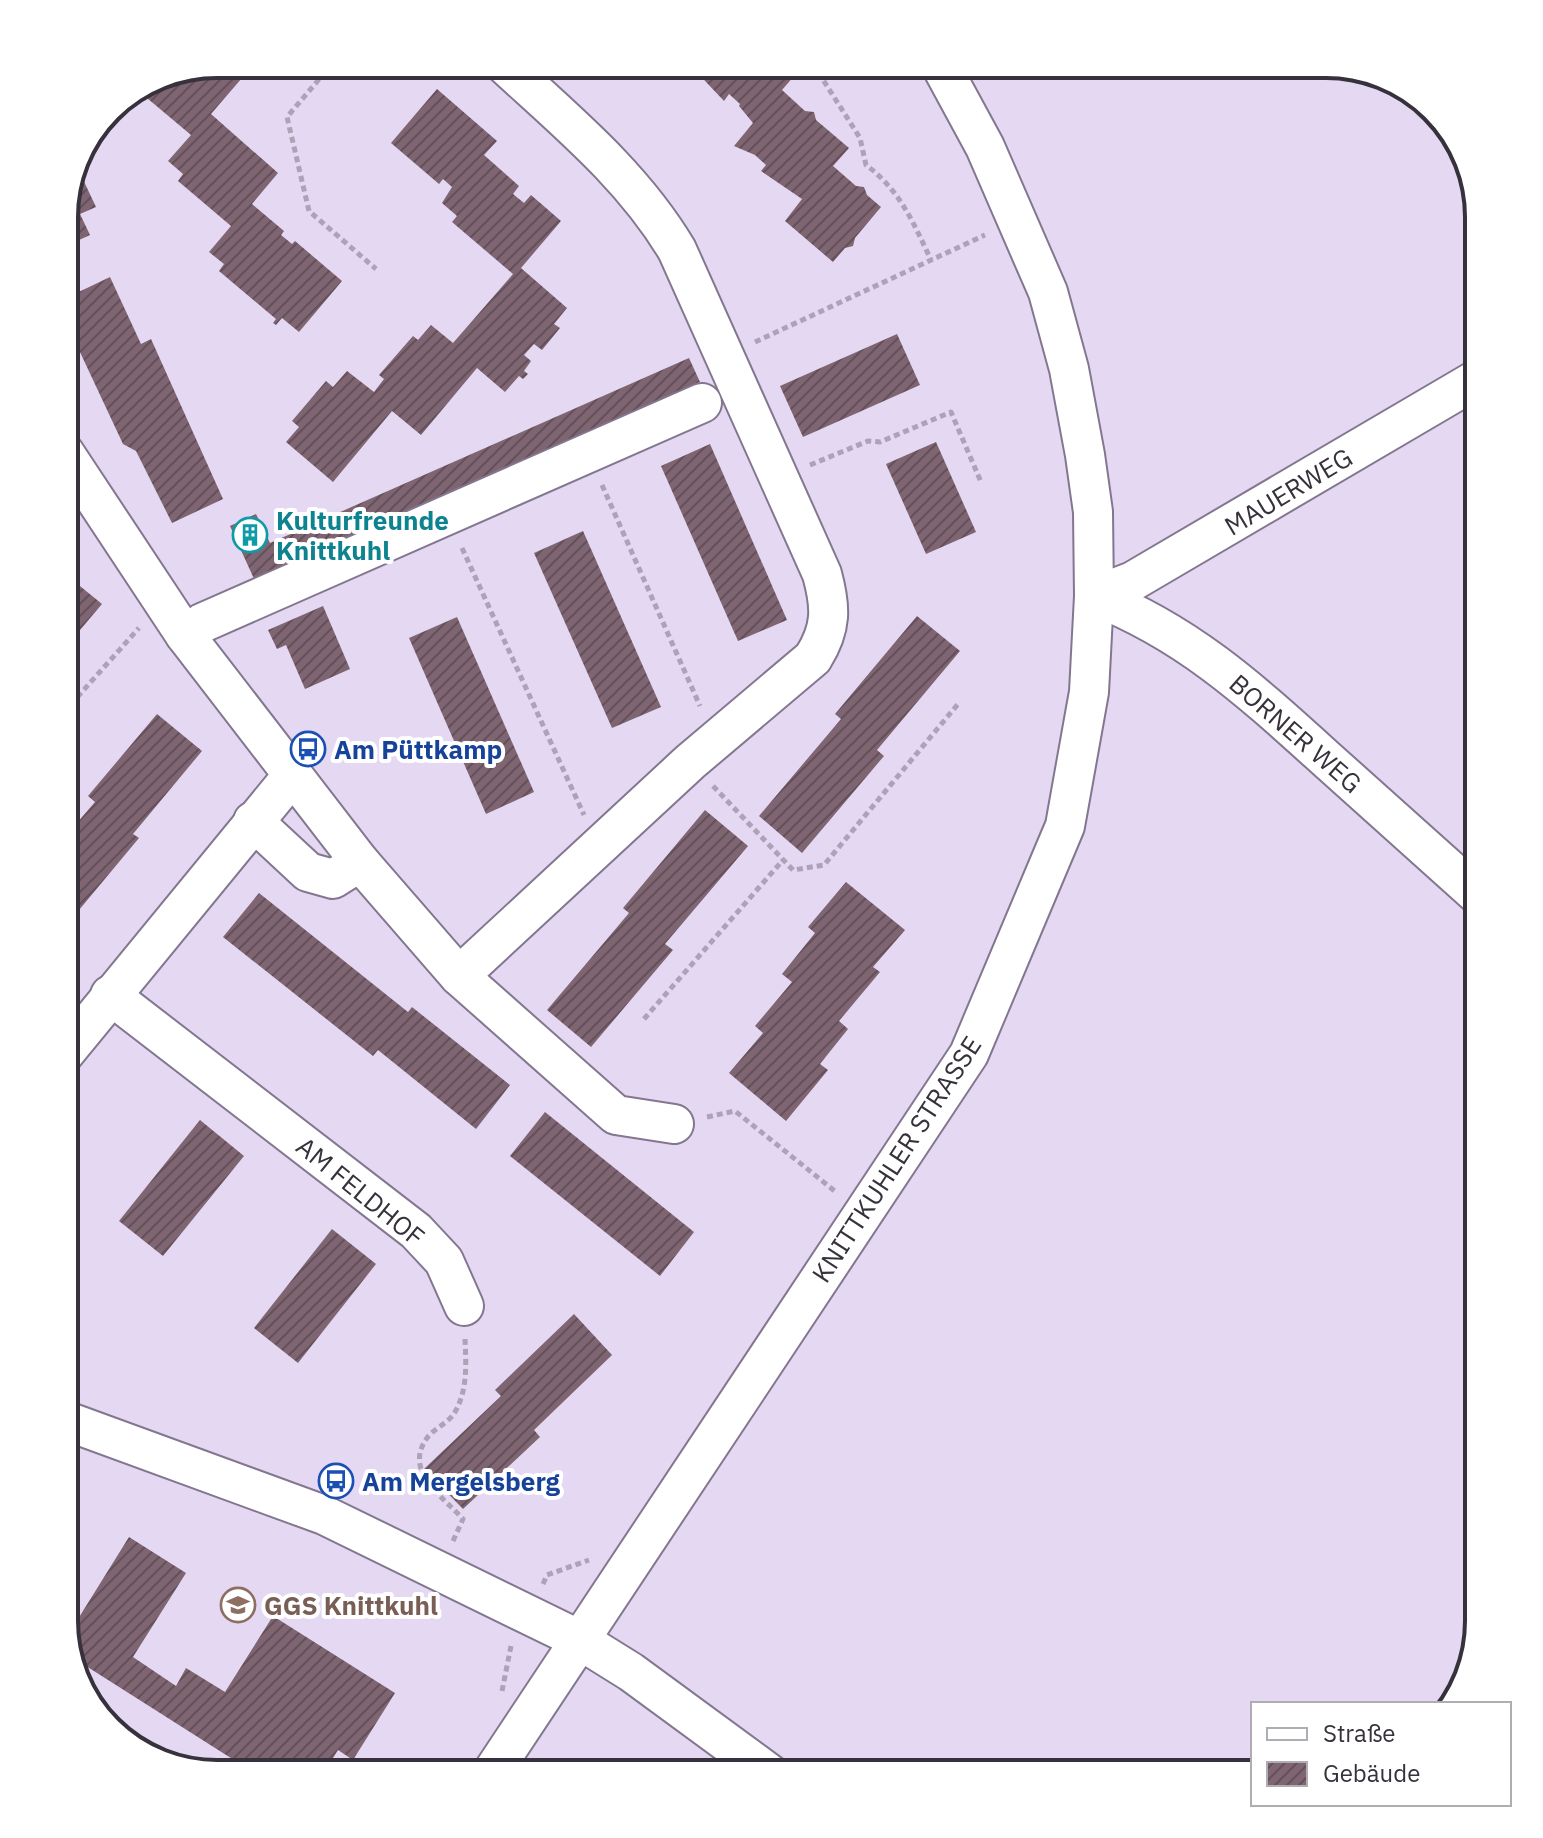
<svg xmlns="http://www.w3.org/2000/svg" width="1543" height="1838" font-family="'IBM Plex Sans',sans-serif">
	<defs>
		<pattern id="building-hatch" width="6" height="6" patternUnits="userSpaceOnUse" patternTransform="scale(2)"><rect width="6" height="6" fill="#7f6571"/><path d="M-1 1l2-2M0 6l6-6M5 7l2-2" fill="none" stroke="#635059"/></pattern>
	</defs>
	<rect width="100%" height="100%" fill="#e5d8f3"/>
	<g fill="url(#building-hatch)">
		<polygon points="217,64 254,64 211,114 278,173 252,204 284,231 281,235 292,244 295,241 342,281 299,332 282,318 276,325 273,323 276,319 219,271 224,264 209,252 231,226 178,181 183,174 168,161 191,135 141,93"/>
		<polygon points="666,64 797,64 801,68 782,90 805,111 814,112 816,120 849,148 833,166 856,186 864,187 867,195 881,207 855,238 853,246 845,248 833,262 785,221 802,199 761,171 766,165 755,155 734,146 753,123 739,106 740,104 729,94 724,101 690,65 678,79"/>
		<polygon points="437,89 497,141 484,155 519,186 513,194 524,203 531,195 561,221 521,268 567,308 554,324 560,328 542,350 534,344 524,355 531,361 524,371 528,374 523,379 519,376 505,392 477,368 421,435 392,411 333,482 286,442 299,427 292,421 326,381 333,387 347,371 374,392 384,379 379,375 413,336 418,340 431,325 453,343 513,274 452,222 457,216 442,203 452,187 443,179 439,184 391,143"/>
		<polygon points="74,172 75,175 80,173 96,207 80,214 90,235 64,247 64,206"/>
		<polygon points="110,277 141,344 151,339 223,499 172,523 136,451 123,444 64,318 64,299"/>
		<polygon points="897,334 920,385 803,437 780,386"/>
		<polygon points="689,358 700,382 255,581 230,526 256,514 270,543"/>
		<polygon points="936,442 976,532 926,554 886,464"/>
		<polygon points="710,444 787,620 738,641 661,466"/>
		<polygon points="583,531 661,707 612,728 534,553"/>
		<polygon points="64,573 102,604 64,649"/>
		<polygon points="323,606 350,669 305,689 286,645 277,649 268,630"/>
		<polygon points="917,616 960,651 877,750 884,756 802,853 759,816 841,719 835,714"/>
		<polygon points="457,617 534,792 486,814 409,638"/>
		<polygon points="157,714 202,751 133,834 139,838 64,928 64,838 95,802 88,796"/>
		<polygon points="705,810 748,846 665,944 673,950 591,1047 547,1010 629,913 623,908"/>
		<polygon points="846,882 905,930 873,967 880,972 839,1021 848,1029 820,1064 828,1070 786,1121 729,1073 763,1033 755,1026 792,982 782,974 815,933 808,927"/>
		<polygon points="259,893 408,1012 412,1007 510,1085 476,1129 378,1050 373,1056 223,937"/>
		<polygon points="545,1112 694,1232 660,1276 510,1156"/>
		<polygon points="200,1120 244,1156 163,1256 119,1221"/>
		<polygon points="332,1229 376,1264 298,1363 254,1328"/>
		<polygon points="574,1314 612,1355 534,1430 540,1437 463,1509 424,1469 501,1396 495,1390"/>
		<polygon points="129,1537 186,1573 133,1657 176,1686 186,1668 225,1692 273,1616 395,1693 353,1760 338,1750 323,1774 256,1774 75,1659 68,1635"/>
	</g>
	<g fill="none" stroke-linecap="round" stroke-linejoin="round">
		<g stroke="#83778f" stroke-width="42">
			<g id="minor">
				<path d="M504,64C567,122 633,176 677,250L822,574C831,607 832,628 813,658L690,762L459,976L616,1115L674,1124"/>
				<polyline points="64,452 185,635 360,862 459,976"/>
				<path d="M1094,596C1187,632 1251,691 1324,757C1375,803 1427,849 1479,896"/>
				<polyline points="1094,596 1133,581 1479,378"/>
				<polyline points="185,635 202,623 702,403"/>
				<polyline points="253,821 308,872 333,879 360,862"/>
				<polyline points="110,995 416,1231 444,1261 464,1306"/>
				<polyline points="64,1054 292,776"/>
				<polyline points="64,1420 324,1515 578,1639 631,1672 770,1774"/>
				<polyline points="491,1774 969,1054 1065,826 1089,692 1094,596 1093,512 1085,455 1069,369 1048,292 985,147 940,64"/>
			</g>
		</g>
		<g stroke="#ada2b8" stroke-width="5" stroke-dasharray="6 4" stroke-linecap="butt">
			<polyline points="332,64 287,117 309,211 376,269"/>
			<path d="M813,64L860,138L866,165C900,190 914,224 931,260"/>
			<polyline points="755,342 985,235"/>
			<polyline points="810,465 868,441 880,442 951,412 981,482"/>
			<polyline points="602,485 700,706"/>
			<polyline points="462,548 584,815"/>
			<polyline points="64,712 139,628"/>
			<polyline points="713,786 793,870 824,865 958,704"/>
			<polyline points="644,1019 783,860"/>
			<polyline points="707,1117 735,1111 836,1192"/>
			<path d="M453,1541L463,1519C442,1496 403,1471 427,1438C434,1428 449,1423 455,1412C468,1389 466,1364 465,1339"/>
			<polyline points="543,1584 547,1575 589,1560"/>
			<polyline points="502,1691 511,1646"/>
		</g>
		<use href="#minor" stroke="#fff" stroke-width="38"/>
	</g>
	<defs>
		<g id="building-ring" transform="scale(1.8)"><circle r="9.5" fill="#fff" stroke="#0f9aa8" stroke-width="1.5"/><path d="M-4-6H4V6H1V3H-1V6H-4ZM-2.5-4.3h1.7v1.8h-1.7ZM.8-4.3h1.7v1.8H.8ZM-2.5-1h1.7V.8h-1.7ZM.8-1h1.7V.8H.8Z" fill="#0f9aa8"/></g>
		<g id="bus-ring" transform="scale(1.8)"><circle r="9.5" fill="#fff" stroke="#1a4fb4" stroke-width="1.5"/><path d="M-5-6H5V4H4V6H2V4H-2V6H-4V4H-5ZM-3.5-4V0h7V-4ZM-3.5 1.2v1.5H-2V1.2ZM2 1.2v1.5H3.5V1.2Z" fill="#1a4fb4"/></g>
		<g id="school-ring" transform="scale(1.8)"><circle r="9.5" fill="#fff" stroke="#8d6e63" stroke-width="1.5"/><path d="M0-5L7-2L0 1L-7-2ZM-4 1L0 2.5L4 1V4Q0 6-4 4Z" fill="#8d6e63"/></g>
	</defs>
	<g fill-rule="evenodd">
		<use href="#building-ring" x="250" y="535"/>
		<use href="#bus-ring" x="308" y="749"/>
		<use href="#bus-ring" x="336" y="1481"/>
		<use href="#school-ring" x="238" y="1605"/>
	</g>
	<g text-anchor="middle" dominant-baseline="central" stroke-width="8" stroke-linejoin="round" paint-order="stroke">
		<g font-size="26" fill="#36313b" stroke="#fff">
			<text transform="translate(1288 491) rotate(-31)">MAUERWEG</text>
			<text transform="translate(1296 733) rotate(41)">BORNER WEG</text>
			<text transform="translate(896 1159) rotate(-57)">KNITTKUHLER STRASSE</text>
			<text transform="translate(361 1191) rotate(39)">AM FELDHOF</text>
		</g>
		<g font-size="26" font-weight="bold" fill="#0d838f" stroke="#fff" text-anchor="start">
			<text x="276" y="520">Kulturfreunde<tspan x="276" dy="30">Knittkuhl</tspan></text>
		</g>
		<g font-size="26" font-weight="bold" fill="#164399" stroke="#fff" text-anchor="start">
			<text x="334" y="749">Am Püttkamp</text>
			<text x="362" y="1481">Am Mergelsberg</text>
		</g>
		<g font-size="26" font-weight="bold" fill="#785e54" stroke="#fff" text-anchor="start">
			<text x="264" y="1605">GGS Knittkuhl</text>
		</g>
	</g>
	<path d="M0 0H1543V1838H0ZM217 78H1326A139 139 0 0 1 1465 217V1621A139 139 0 0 1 1326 1760H217A139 139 0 0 1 78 1621V217A139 139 0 0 1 217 78Z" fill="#fff" fill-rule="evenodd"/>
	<path fill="none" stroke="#36313b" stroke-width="4" d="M217 78H1326A139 139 0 0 1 1465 217V1621A139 139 0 0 1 1326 1760H217A139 139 0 0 1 78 1621V217A139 139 0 0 1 217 78Z"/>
	<rect x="1251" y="1702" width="260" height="104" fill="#ffffff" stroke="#afadb1" stroke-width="2"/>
	<rect x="1267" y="1728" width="40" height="12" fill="#ffffff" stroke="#afadb1" stroke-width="2"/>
	<text x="1323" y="1742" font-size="24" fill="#36313b">Straße</text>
	<rect x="1267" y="1762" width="40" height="24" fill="url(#building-hatch)" stroke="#afadb1" stroke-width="2"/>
	<text x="1323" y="1782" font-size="24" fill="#36313b">Gebäude</text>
</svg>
